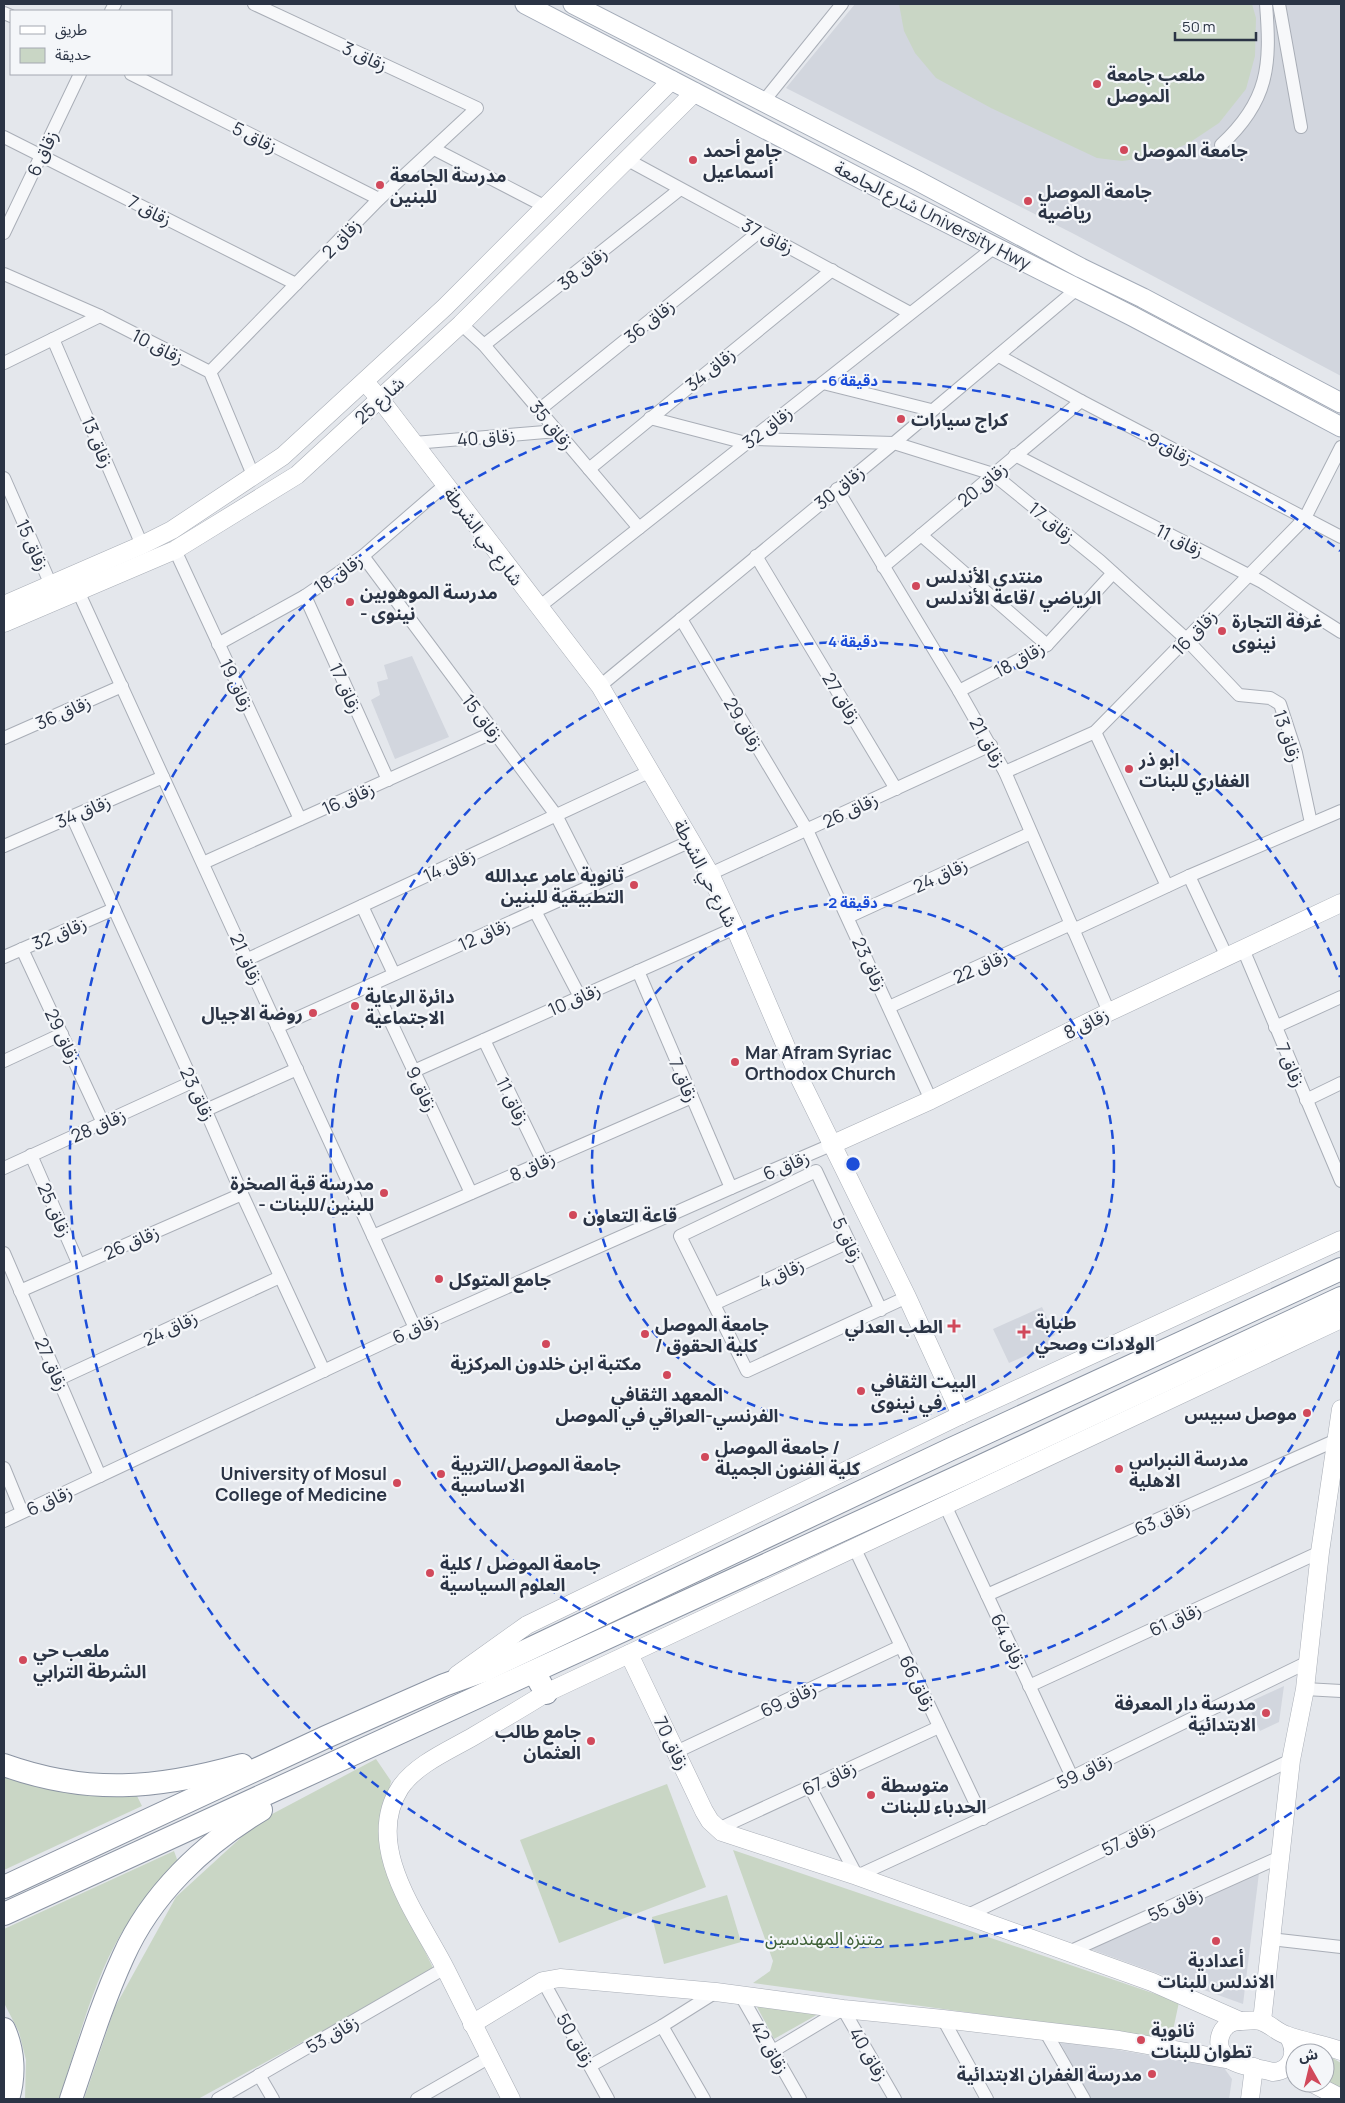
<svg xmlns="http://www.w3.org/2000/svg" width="1345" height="2103" font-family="Manrope,'Noto Sans Arabic',sans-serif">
	<rect width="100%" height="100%" fill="#e4e7ec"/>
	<g fill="#d2d6de">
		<polygon points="855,4 1341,4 1341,376 1074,234 786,88"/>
		<polygon points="412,656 449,737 395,759 371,700 380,695 377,682 388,679 384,665"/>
		<polygon points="1042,1307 1055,1335 1049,1338 1051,1344 1038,1349 1040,1353 1029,1358 1027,1355 1009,1363 993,1329"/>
		<polygon points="1284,1686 1279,1722 1260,1731 1247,1703"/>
		<polygon points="1259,1873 1243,2004 1090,1949"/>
		<polygon points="1059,2040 1224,2068 1232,2079 1229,2099 1090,2099"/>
	</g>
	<g fill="#c9d6c5">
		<polygon points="899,4 1252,4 1256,18 1255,56 1246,89 1219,123 1189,143 1159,156 1122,161 1097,158 991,108 936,78 915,53 904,31"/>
		<polygon points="376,1759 391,1781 383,1817 390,1879 434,1970 198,2099 84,2099 115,2007 176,1897 259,1821"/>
		<polygon points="4,1776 44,1788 95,1796 135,1792 142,1806 4,1870"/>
		<polygon points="667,1784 706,1887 559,1943 520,1840"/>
		<polygon points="733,1850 1179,2002 1171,2040 753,1983 770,1971 773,1961"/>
		<path d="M174,1851L178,1862C156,1884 137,1908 121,1934C92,1983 77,2046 59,2099H25L26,2060L19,2032L4,2003V1929Z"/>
		<polygon points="727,1895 741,1942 664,1964 652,1917"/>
		<polygon points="756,2005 822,2012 774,2039"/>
		<polygon points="1329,2056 1341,2063 1341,2093 1325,2083"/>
	</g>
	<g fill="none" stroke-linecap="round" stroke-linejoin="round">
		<g stroke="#a9aeb7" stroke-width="14">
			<g id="street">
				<polyline points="1279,4 1301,127"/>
				<polyline points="111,11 115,4"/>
				<polyline points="4,13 11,16"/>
				<polyline points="131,74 379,199"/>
				<polyline points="763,102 842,4"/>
				<polyline points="4,137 296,284"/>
				<path d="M1221,145C1269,101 1271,65 1266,4"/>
				<polyline points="434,149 546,207"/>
				<polyline points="626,159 910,313"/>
				<polyline points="4,233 80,74"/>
				<polyline points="4,274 100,316 210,372 253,475"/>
				<polyline points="461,324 484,345 639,528"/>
				<polyline points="53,339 142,545"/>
				<polyline points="484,345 679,190"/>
				<polyline points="999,356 1081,401 1341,537"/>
				<polyline points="4,363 100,316"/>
				<polyline points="210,372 379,199 477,108 254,4"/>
				<polyline points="823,383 931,410"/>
				<polyline points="539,410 759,232"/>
				<polyline points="650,418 746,443"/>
				<polyline points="753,439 894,443 993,474 1100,561 1184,637 1239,695 1270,698 1280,704 1296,753 1311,823"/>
				<polyline points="414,443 557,431"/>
				<polyline points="1015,455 1262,582 1341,632"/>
				<polyline points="589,469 832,270"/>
				<polyline points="4,478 51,585"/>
				<polyline points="837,489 959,691 1005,772 1109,1012"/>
				<polyline points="921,535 1047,645"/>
				<polyline points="175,550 300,819"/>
				<polyline points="363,556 556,815 592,886"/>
				<polyline points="756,556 896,789"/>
				<polyline points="883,567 1081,401"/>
				<polyline points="78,591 415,1328"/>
				<polyline points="305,596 388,780"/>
				<polyline points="539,607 996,246"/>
				<polyline points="681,619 807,830 931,1100"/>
				<polyline points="218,644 305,596 363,556 445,485"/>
				<polyline points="600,686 894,443 1078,288"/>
				<polyline points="959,691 1047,645 1113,573"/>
				<polyline points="1095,732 1167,886"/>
				<polyline points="4,738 122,686"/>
				<polyline points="1005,772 1095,732 1305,518 1341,447"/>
				<polyline points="72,816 205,1109 242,1194 324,1371"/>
				<polyline points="4,846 163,777"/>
				<polyline points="203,863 494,732"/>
				<polyline points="710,874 991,745"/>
				<polyline points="1189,876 1227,957"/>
				<polyline points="362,906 394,974"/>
				<polyline points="535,911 580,997"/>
				<polyline points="848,917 1031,833"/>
				<polyline points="1073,930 1189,876 1341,811"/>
				<polyline points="22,949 103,1123"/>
				<polyline points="1243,949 1341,1181"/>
				<polyline points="4,957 114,909"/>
				<polyline points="248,959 651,771"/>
				<polyline points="638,971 731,1188"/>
				<polyline points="373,984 471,1193"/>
				<polyline points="889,1007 1071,924"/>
				<polyline points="277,1027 691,841"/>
				<polyline points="1275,1027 1341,997"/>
				<polyline points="484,1040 543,1162"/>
				<polyline points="4,1061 62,1034"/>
				<polyline points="414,1071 735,928"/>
				<polyline points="1306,1100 1341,1083"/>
				<polyline points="206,1110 297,1069"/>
				<polyline points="31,1155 79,1265"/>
				<polyline points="4,1168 192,1082"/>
				<polyline points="373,1236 692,1097"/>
				<polyline points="4,1253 100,1476"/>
				<polyline points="20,1291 242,1194"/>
				<polyline points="714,1304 849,1242"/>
				<polyline points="881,1310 816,1171 680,1236 747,1371 907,1297"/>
				<polyline points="59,1379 280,1277"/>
				<polyline points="4,1468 22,1512"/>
				<polyline points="945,1505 1072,1777"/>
				<polyline points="4,1521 415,1328 731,1188 831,1145"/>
				<polyline points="854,1547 983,1819"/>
				<polyline points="987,1595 1341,1438"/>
				<polyline points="1029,1686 1320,1552"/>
				<polyline points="1305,1689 1341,1691"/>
				<polyline points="676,1752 901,1646"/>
				<polyline points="810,1787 857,1876 1072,1777 1308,1662"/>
				<polyline points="718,1829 939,1727"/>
				<polyline points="966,1916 1291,1760"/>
				<polyline points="1270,1939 1341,1947"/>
				<polyline points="1069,1952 1280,1857"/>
				<polyline points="543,1981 608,2099"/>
				<polyline points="740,1994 800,2099"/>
				<polyline points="943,2019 987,2099"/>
				<polyline points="662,2026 704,2099"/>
				<polyline points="1045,2031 1084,2099"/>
				<polyline points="773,2051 843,2009 895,2099"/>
				<polyline points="590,2066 662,2026 716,1992"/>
				<polyline points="259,2075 273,2099"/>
				<polyline points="218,2099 445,1968"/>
				<polyline points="417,2099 490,2057"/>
			</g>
		</g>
		<g stroke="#a9aeb7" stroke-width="19">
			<g id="secondary">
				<polyline points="365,382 380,399 600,686 691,841 710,874 735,928 799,1077 907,1297 961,1415"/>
				<polyline points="4,605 142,545 172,530 283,456 445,307 672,80"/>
				<polyline points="4,623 175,550 297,475 461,324 695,92"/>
				<polyline points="831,1145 931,1100 1109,1012 1341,903"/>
				<polyline points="629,1654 704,1811 710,1821 722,1832 857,1876 1152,1982 1240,2021"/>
				<polyline points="457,1675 527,1625 961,1415 1341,1240"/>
				<polyline points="1262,2021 1291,1760 1305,1689 1320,1552 1341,1409"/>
				<polyline points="472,2024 543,1981 560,1978 716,1992 843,2009 943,2019 1119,2040 1231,2060"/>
				<path d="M1288,2036C1298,2051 1293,2071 1273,2072C1259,2068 1241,2067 1229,2059C1211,2048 1220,2021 1240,2021C1246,2021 1258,2019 1263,2022C1271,2025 1277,2032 1286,2035C1304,2042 1323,2044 1341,2051"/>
				<polyline points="1312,2083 1341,2098"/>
				<path d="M511,2099C489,2056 468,2014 446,1970C421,1920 362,1847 400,1788C416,1764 450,1750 474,1736C498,1722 522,1708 546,1693L1341,1319"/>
				<polyline points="1250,2099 1254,2067"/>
			</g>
		</g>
		<g stroke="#a3abb8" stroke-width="21">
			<g id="primary">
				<polyline points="525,4 888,193 1132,316 1341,427"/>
				<polyline points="573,4 918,181 1081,268 1143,298 1341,403"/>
			</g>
		</g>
		<g stroke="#8b94a3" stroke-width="24">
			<g id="highway">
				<polyline points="534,1672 546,1693"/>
				<path d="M4,1765C88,1795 157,1789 242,1765"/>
				<polyline points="4,1887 326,1737 444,1685 483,1671 949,1450 1341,1269"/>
				<polyline points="4,1914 962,1475 1341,1298"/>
				<path d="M4,2029C14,2051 15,2076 8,2099"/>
				<path d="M71,2099C87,2052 102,2003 123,1957C151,1894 203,1845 261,1810"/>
			</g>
		</g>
		<use href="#street" stroke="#f7f8fa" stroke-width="12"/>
		<use href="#secondary" stroke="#fff" stroke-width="18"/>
		<use href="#primary" stroke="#fff" stroke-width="19"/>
		<use href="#highway" stroke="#fff" stroke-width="22"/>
	</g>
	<g fill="none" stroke="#1d4ed8" stroke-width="2.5" stroke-dasharray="9 6">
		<circle cx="853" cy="1164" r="261"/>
		<path d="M1340 1351A522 522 0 1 1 1340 977"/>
		<path d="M1340 1777A783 783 0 1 1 1340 551"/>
	</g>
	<g fill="#d1495b" stroke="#f4f6f9" stroke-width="2">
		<circle cx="1097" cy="84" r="5"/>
		<circle cx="1124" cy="150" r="5"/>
		<circle cx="693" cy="160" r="5"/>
		<circle cx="380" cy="185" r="5"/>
		<circle cx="1028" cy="201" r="5"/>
		<circle cx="901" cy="419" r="5"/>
		<circle cx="916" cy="586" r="5"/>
		<circle cx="350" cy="602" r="5"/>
		<circle cx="1222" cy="631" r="5"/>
		<circle cx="1129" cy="769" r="5"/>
		<circle cx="634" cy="885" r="5"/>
		<circle cx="355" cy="1006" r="5"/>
		<circle cx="313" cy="1013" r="5"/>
		<circle cx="735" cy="1062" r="5"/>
		<circle cx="384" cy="1193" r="5"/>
		<circle cx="573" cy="1215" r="5"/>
		<circle cx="439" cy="1279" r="5"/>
		<path d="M951.5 1318.5h5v5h5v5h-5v5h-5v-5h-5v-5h5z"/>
		<path d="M1021.5 1324.5h5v5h5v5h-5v5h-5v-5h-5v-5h5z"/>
		<circle cx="645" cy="1334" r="5"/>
		<circle cx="546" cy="1344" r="5"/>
		<circle cx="667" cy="1375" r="5"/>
		<circle cx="861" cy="1391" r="5"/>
		<circle cx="1307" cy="1413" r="5"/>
		<circle cx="705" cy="1457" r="5"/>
		<circle cx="1119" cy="1469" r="5"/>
		<circle cx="441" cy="1474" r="5"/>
		<circle cx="397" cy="1483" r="5"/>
		<circle cx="430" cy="1573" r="5"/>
		<circle cx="23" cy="1660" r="5"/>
		<circle cx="1266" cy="1713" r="5"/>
		<circle cx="591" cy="1741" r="5"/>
		<circle cx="871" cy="1795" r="5"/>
		<circle cx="1216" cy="1941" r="5"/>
		<circle cx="1141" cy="2040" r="5"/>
		<circle cx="1152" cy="2074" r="5"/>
	</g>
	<g text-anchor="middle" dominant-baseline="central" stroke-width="4.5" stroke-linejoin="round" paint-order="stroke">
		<g font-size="18" fill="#2b3445" stroke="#f4f6f9">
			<text transform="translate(365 56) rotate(25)">زقاق 3</text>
			<text transform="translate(255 137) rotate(27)">زقاق 5</text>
			<text transform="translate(42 153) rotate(-65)">زقاق 6</text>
			<text transform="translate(150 210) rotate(27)">زقاق 7</text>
			<text transform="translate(933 215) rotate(27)">شارع الجامعة University Hwy</text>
			<text transform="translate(768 236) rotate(28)">زقاق 37</text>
			<text transform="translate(341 238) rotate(-46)">زقاق 2</text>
			<text transform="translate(582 268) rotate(-39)">زقاق 38</text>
			<text transform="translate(649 321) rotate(-39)">زقاق 36</text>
			<text transform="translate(158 346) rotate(27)">زقاق 10</text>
			<text transform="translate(710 369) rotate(-39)">زقاق 34</text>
			<text transform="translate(379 400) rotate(-43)">شارع 25</text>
			<text transform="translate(552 425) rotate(50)">زقاق 35</text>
			<text transform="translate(767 427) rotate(-38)">زقاق 32</text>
			<text transform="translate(486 437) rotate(-5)">زقاق 40</text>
			<text transform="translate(98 442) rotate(67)">زقاق 13</text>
			<text transform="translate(1170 448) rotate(28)">زقاق 9</text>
			<text transform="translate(982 484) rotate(-40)">زقاق 20</text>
			<text transform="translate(839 487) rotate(-39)">زقاق 30</text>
			<text transform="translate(1052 522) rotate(39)">زقاق 17</text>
			<text transform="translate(484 536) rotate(53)">شارع حي الشرطة</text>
			<text transform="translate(1180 540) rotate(27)">زقاق 11</text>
			<text transform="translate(33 545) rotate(66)">زقاق 15</text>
			<text transform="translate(338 573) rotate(-35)">زقاق 18</text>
			<text transform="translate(1194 632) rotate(-46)">زقاق 16</text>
			<text transform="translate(1019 659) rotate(-29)">زقاق 18</text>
			<text transform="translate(237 685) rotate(65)">زقاق 19</text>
			<text transform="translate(346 688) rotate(66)">زقاق 17</text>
			<text transform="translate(842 698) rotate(59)">زقاق 27</text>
			<text transform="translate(63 712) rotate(-24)">زقاق 36</text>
			<text transform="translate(483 718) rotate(53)">زقاق 15</text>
			<text transform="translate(744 724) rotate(59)">زقاق 29</text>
			<text transform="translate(1288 736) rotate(72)">زقاق 13</text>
			<text transform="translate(988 742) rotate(61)">زقاق 21</text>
			<text transform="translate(348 798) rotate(-24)">زقاق 16</text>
			<text transform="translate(850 810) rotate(-25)">زقاق 26</text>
			<text transform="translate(83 811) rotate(-23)">زقاق 34</text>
			<text transform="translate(449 865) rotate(-25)">زقاق 14</text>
			<text transform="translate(706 873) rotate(63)">شارع حي الشرطة</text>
			<text transform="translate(940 875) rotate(-25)">زقاق 24</text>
			<text transform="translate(59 933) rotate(-23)">زقاق 32</text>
			<text transform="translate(484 934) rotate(-24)">زقاق 12</text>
			<text transform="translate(247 959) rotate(66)">زقاق 21</text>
			<text transform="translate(870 964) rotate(65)">زقاق 23</text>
			<text transform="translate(980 966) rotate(-24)">زقاق 22</text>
			<text transform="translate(574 999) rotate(-24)">زقاق 10</text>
			<text transform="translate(1086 1023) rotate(-26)">زقاق 8</text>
			<text transform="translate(63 1036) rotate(65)">زقاق 29</text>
			<text transform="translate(1291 1065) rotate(67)">زقاق 7</text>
			<text transform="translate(684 1080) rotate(67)">زقاق 7</text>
			<text transform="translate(422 1089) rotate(65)">زقاق 9</text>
			<text transform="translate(198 1094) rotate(65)">زقاق 23</text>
			<text transform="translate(513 1101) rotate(64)">زقاق 11</text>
			<text transform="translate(98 1125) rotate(-24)">زقاق 28</text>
			<text transform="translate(786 1165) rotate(-23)">زقاق 6</text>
			<text transform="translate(532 1166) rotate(-24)">زقاق 8</text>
			<text transform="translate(55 1210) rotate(66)">زقاق 25</text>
			<text transform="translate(848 1240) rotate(65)">زقاق 5</text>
			<text transform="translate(131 1242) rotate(-24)">زقاق 26</text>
			<text transform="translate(781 1273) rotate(-25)">زقاق 4</text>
			<text transform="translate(170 1328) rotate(-25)">زقاق 24</text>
			<text transform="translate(415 1328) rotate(-25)">زقاق 6</text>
			<text transform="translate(52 1364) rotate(66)">زقاق 27</text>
			<text transform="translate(49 1500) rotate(-25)">زقاق 6</text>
			<text transform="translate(1162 1518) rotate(-24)">زقاق 63</text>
			<text transform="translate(1175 1619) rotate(-25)">زقاق 61</text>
			<text transform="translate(1009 1641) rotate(65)">زقاق 64</text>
			<text transform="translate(918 1683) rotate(64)">زقاق 66</text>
			<text transform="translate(788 1699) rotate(-25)">زقاق 69</text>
			<text transform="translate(672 1743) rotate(64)">زقاق 70</text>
			<text transform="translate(1084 1771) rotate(-26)">زقاق 59</text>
			<text transform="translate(829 1778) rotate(-25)">زقاق 67</text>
			<text transform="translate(1128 1838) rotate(-26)">زقاق 57</text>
			<text transform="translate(1175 1904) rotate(-24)">زقاق 55</text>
			<text transform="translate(332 2034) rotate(-30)">زقاق 53</text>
			<text transform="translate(576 2040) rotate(61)">زقاق 50</text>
			<text transform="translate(770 2047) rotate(60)">زقاق 42</text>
			<text transform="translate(869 2054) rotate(60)">زقاق 40</text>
		</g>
		<g font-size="18" font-weight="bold" fill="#2b3445" stroke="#f4f6f9" text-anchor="start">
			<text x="1107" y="74">ملعب جامعة<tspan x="1107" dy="21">الموصل</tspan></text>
			<text x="703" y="150">جامع أحمد<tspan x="703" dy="21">أسماعيل</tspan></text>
			<text x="1134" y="150">جامعة الموصل</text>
			<text x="390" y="175">مدرسة الجامعة<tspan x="390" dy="21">للبنين</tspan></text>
			<text x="1038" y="191">جامعة الموصل<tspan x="1038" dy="21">رياضية</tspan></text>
			<text x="911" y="419">كراج سيارات</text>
			<text x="926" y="576">منتدى الأندلس<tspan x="926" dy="21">الرياضي /قاعة الأندلس</tspan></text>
			<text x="360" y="592">مدرسة الموهوبين<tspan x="360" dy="21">- نينوى</tspan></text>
			<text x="1232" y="621">غرفة التجارة<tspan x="1232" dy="21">نينوى</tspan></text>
			<text x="1139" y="759">ابو ذر<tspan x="1139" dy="21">الغفاري للبنات</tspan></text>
			<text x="624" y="875" text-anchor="end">ثانوية عامر عبدالله<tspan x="624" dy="21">التطبيقية للبنين</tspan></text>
			<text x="365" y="996">دائرة الرعاية<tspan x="365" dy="21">الاجتماعية</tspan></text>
			<text x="303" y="1013" text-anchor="end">روضة الاجيال</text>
			<text x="745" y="1052">Mar Afram Syriac<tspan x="745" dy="21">Orthodox Church</tspan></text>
			<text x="374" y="1183" text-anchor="end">مدرسة قبة الصخرة<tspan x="374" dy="21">- للبنين/للبنات</tspan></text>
			<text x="583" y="1215">قاعة التعاون</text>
			<text x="449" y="1279">جامع المتوكل</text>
			<text x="1035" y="1322">طبابة<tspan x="1035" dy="21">الولادات وصحي</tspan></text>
			<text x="655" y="1324">جامعة الموصل<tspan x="655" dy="21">/ كلية الحقوق</tspan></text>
			<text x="943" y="1326" text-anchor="end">الطب العدلي</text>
			<text x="546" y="1363" text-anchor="middle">مكتبة ابن خلدون المركزية</text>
			<text x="871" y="1381">البيت الثقافي<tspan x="871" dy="21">في نينوى</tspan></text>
			<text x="667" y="1394" text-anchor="middle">المعهد الثقافي<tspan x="667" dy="21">الفرنسي-العراقي في الموصل</tspan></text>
			<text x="1297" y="1413" text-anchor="end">موصل سبيس</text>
			<text x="715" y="1447">جامعة الموصل /<tspan x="715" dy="21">كلية الفنون الجميلة</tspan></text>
			<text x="1129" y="1459">مدرسة النبراس<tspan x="1129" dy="21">الاهلية</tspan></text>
			<text x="451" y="1464">جامعة الموصل/التربية<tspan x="451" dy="21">الاساسية</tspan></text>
			<text x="387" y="1473" text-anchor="end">University of Mosul<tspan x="387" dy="21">College of Medicine</tspan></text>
			<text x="440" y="1563">جامعة الموصل / كلية<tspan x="440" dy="21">العلوم السياسية</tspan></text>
			<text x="33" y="1650">ملعب حي<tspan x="33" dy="21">الشرطة الترابي</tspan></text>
			<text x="1256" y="1703" text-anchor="end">مدرسة دار المعرفة<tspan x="1256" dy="21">الابتدائية</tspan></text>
			<text x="581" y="1731" text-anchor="end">جامع طالب<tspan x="581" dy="21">العثمان</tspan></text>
			<text x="881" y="1785">متوسطة<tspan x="881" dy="21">الحدباء للبنات</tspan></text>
			<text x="1216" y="1960" text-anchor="middle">أعدادية<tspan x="1216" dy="21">الاندلس للبنات</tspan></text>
			<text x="1151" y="2030">ثانوية<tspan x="1151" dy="21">تطوان للبنات</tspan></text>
			<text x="1142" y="2074" text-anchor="end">مدرسة الغفران الابتدائية</text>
		</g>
		<g font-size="18" fill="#3f6138" stroke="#f4f6f9">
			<text x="824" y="1938">متنزه المهندسين</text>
		</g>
	</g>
	<circle cx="853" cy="1164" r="8" fill="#1d4ed8" stroke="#f4f6f9" stroke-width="2.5"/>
	<g font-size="15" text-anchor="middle" font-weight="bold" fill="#1d4ed8" stroke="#f4f6f9" stroke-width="4.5" stroke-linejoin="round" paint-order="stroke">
		<text x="853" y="386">6 دقيقة</text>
		<text x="853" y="647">4 دقيقة</text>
		<text x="853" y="908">2 دقيقة</text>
	</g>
	<rect width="1345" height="2103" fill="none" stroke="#2b3445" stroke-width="10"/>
	<rect x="10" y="10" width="162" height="65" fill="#f4f6f9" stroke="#a4a8b1"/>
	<rect x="20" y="26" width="25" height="8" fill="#ffffff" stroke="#a4a8b1"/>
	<text x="55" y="35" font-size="15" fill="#2b3445">طريق</text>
	<rect x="20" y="48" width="25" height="15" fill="#c9d6c5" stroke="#a4a8b1"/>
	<text x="55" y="60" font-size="15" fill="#2b3445">حديقة</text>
	<g transform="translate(1310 2068) rotate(352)"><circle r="24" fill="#f4f6f9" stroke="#a4a8b1"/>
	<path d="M0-4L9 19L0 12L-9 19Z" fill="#d1495b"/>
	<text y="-8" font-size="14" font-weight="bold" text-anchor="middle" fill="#2b3445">ش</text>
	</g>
	<path d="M1175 32v8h81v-8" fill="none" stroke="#2b3445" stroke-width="2.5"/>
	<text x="1182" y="32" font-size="15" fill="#2b3445" stroke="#f4f6f9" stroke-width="4" paint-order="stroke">50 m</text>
</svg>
